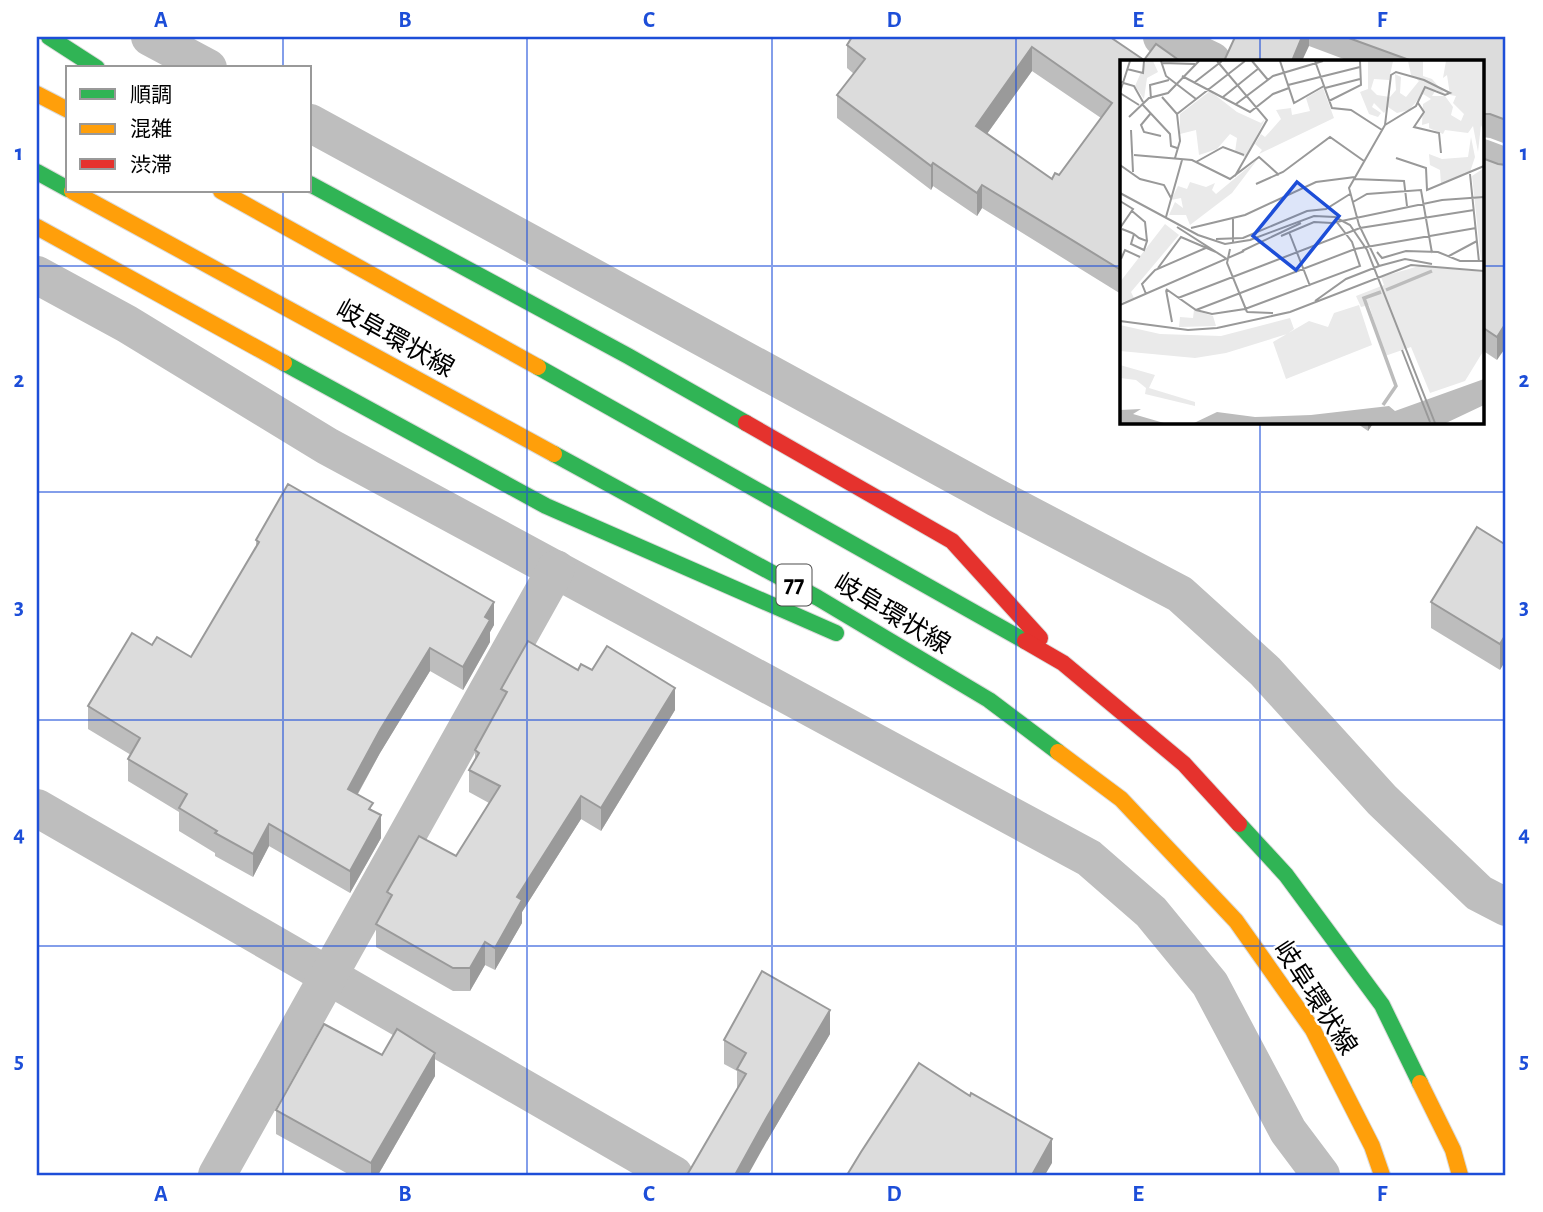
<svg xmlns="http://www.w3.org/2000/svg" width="1543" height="1212" font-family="'Alegreya Sans','Noto Sans JP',sans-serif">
	<rect width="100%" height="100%" fill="#fff"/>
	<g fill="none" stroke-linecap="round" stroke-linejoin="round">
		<g stroke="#dbdbdb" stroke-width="18">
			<g id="fast">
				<polyline points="49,37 97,68"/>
				<polyline points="37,172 68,189"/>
				<polyline points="310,184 628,356 746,423"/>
				<polyline points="284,363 546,506 836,633"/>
				<polyline points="538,367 1025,641"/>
				<polyline points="554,454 818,598 989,700 1058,752"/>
				<polyline points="1239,824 1286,875 1382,1005 1420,1083"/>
			</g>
		</g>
		<g stroke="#dbdbdb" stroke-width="18">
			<g id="slow">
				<polyline points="37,94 68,110"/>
				<polyline points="72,191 554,454"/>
				<polyline points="221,191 538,367"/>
				<polyline points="37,227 284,363"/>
				<polyline points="1058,752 1121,799 1236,921 1313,1030 1372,1146 1382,1175"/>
				<polyline points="1420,1083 1453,1150 1460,1175"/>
			</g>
		</g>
		<g stroke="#dbdbdb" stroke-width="18">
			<g id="jam">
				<polyline points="746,423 952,541 1040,638"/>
				<polyline points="1025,641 1063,663 1184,764 1239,824"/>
			</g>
		</g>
		<g stroke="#bebebe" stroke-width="38">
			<polyline points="150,37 208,68"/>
			<polyline points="1162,37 1212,61"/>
			<polyline points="310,123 997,498 1180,594 1265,671 1382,800 1479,893 1506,907"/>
			<polyline points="1482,158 1506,167"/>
			<polyline points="37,275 127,324 327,446 1089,858 1151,912 1210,984 1288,1131 1321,1175"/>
			<polyline points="37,808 674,1175"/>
			<polyline points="217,1175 556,569"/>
		</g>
		<use href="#fast" stroke="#30b455" stroke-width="16"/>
		<use href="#slow" stroke="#ff9f0a" stroke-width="16"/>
		<use href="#jam" stroke="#e5322d" stroke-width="16"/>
	</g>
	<g fill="#bdbdbd" fill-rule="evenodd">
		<path d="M1110,37L1144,60L1180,61H1121V294L982,208L977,216L933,186L931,190L837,118V95L854,74L847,68V45ZM1032,71L1101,118L1059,175L1052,179L987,134Z"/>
		<polygon points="1235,37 1506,37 1506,144 1490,138 1482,137 1482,61 1349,61 1309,46"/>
		<polygon points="1482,158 1498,164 1497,360 1482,350"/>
		<polygon points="1355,422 1374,422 1368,431"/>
		<polygon points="256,540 494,625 490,632 490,642 463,690 430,671 380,753 358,794 373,811 381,838 350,893 269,846 253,877 215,856 215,853 179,831 179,812 128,781 128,759 131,755 88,729 88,706 152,645 191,657 256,547"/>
		<polygon points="1506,545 1500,670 1431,628 1431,602"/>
		<polygon points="578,670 592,670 675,710 601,831 581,819 522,912 522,923 495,970 485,965 470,991 453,991 376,947 376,924 387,904 387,892 456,856 489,803 469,792 469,770 475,761 475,750 501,703 501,689"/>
		<polygon points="830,1034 767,1141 737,1089 737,1071 724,1064 724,1040"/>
		<polygon points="382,1055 435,1076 378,1175 350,1175 276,1134 276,1110"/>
	</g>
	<g fill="#9a9a9a">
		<polygon points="1302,37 1309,37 1309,46 1302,61 1292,61"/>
		<polygon points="1032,47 1032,71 976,149 976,126"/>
		<polygon points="933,163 933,186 931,190 931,166"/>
		<polygon points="982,185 982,208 977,216 977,193"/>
		<polygon points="1506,323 1506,347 1497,360 1497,337"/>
		<polygon points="1368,422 1374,422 1368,431"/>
		<polygon points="494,602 494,625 490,632 490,642 463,690 463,667 485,617"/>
		<polygon points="1506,634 1506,660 1500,670 1500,644"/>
		<polygon points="430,648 430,671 380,753 348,811 348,789 380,730"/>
		<polygon points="675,688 675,710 601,831 601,808"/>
		<polygon points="581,796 581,819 522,912 522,923 495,970 495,948 517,897"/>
		<polygon points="381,815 381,838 350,893 350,871"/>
		<polygon points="269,824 269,846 253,877 253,854"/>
		<polygon points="485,942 485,965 470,991 470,968"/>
		<polygon points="830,1010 830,1034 767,1141 748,1175 735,1175 767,1117"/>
		<polygon points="435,1053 435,1076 378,1175 371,1175 371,1163"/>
		<polygon points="1052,1139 1052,1163 1045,1175 1032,1175"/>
	</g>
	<g fill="#dcdcdc" stroke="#9a9a9a" stroke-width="2" fill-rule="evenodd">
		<path d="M852,37H1110L1144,60L1156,44L1180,61H1121V270L982,185L977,193L933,163L931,166L837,95L865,59L847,45ZM1032,47L1112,103L1059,175L1055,173L1052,179L976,126Z"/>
		<polygon points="1235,37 1302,37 1292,61 1224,61"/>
		<polygon points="1346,37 1506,37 1506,120 1490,114 1482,114 1482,61 1412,61"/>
		<polygon points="1482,158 1498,164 1506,165 1506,323 1497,337 1482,327"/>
		<polygon points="288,484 494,602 485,617 490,620 463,667 430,648 380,730 348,789 373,803 369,809 381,815 350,871 269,824 253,854 215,833 217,831 179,808 187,794 128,759 140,738 88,706 132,633 152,645 157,637 191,657 259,542 256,540"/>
		<polygon points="1477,527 1506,545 1506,634 1500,644 1431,602"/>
		<polygon points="528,641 578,670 581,664 592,670 607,646 675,688 601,808 581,796 517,897 522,900 495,948 485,942 470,968 453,968 376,924 392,895 387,892 419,836 456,856 500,786 469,770 479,753 475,750 507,692 501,689"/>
		<polygon points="762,971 830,1010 767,1117 735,1175 687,1175 746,1074 737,1069 746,1053 724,1040"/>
		<polygon points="324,1024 382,1055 397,1029 435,1053 371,1163 276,1110"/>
		<polygon points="919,1063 970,1096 971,1093 1052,1139 1032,1175 847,1175 861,1152"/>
	</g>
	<path fill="none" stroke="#1d4ed8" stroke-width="2" stroke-opacity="0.55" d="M283,37V68M527,37V1175M772,37V1175M1016,37V1175M1260,37V61M283,191V1175M37,266H1121M1482,266H1506M1260,422V1175M37,492H1506M37,720H1506M37,946H1506"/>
	<g text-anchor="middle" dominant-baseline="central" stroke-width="5" stroke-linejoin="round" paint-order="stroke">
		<rect fill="#fff" stroke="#4c4c4c" stroke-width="2" x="776.5" y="564.5" width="35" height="41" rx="5"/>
		<g font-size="24" font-weight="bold" fill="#000">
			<text x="794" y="585">77</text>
		</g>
		<g font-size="26" fill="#000" stroke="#fff">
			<text transform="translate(395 339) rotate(29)">岐阜環状線</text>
			<text transform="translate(892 614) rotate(31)">岐阜環状線</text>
			<text transform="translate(1315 998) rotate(57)">岐阜環状線</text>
		</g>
	</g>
	<g transform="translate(1120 60)">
		<rect width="364" height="364" fill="#fff"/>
		<path d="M26,1H33L38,12L27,18L24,39L15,26ZM248,1H273L269,20L254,19L251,29L257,35L270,37L276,30L275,14L281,17L280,33L286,37L299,21L291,15L288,1H303V16L312,19L326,35L316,30L312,36H325L333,47L331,55L341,61L344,54L333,43L336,36L330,35L327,15L323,18L326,1H364V72L361,65L358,92L353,66L348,73L325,70L323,74L309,68V63L302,65L303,44L311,39L303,34L289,50L277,53L268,47L264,53L254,43L252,47L261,53L258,57L249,54L240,32L248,29ZM203,28L214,58L139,94L142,90L135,84L141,74L145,77L161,59L156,50L171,48L172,55L190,51L186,38ZM90,31L117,52L141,63L145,59L126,98L115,92L117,78L110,74L97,89L79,95L76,70L60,74V54ZM351,77L355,97L350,112L321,124L320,110L310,105L309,94L322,99L348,97ZM137,100L112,133L70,165L66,155H49L55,142L63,148L61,138L51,140L58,126L67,129L70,122L86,127L95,123L92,130L96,134ZM364,108V200H361L352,116ZM45,164L59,175L11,232L14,238L0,243V222ZM299,206L364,212V290L345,321L310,333L291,287L265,296L249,245L241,247L236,236L264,225L261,217ZM239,245L252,285L166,319L153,282L189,261L208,267L214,253ZM74,250L93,256L96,266L59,267L60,257L73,258ZM170,258L174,269L167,274L106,293L75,298L0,291V265L40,274L101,276ZM0,305L35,315L29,328L75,342V346L25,334L26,328L16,320L0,318Z" fill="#eaeaea"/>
		<path d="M364,319V345L326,363H74L97,352L135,357L191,355L269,346L275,351ZM21,349L13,354L44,363H0V350Z" fill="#bcbcbc"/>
		<path fill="none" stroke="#bcbcbc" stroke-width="3.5" d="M266,230L312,211M261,232L244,238L276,326L263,345"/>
		<path fill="none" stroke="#999" stroke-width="2" d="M41,1L46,16L76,39M97,1L147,60L115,116M132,1L148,20M160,1L174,43L204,26M195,1L212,48L231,50L262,70M42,3L75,4M7,9L23,13L24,1M62,16L130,52L153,34L169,28M0,22L14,26L23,42M75,22L102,1M168,25L240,7M205,28L240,19M0,32L10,1M0,33L19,45M42,37L57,54L60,81L55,98M103,37L139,8M31,39L30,25L49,20M209,41L241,25L240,1M298,43L304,52L294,67L319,73L321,93M22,44L50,74L51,86L57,88M116,44L153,16L203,1M31,53L21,65L24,72L41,76M57,54L125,1M9,57L29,38L48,33L79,1M11,70L13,112M14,95L72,100L110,119L139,97L159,115M276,98L306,108L307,130L364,106M76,102L103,87L124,95M0,105L20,119L44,125L51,138M350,114L359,202M234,119L284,121L287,146M136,124L163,112L210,77L244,101M0,133L78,175L105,184L130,180L194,156L215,157L230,165L247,190L315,363M0,141L13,149L0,168M233,142L247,134L301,130L312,193M12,151L25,162L27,181M46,157L62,100M57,167L107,199M71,168L125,155L196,122L235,117M2,169L12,173L14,174L19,178L27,181L24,190L11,184L14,174M169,172L190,226M161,176L194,162L212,163L322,140L364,137M96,179L123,178L187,151L206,149L230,134M113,182V159M110,189L107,203L127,252M122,191L181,163M257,192L262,198L286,191L318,192L340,201H364M329,196L357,181M1,199L5,190L20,197M259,206L239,165L229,128L265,65L271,15L276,12L304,20L330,33L325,35L305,27L296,46L265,65M38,208L61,177L96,192M46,229L76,250L92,254L125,249L240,206L232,182L216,161M46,230L52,262M26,234L22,224L35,210L88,187M58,238L240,168L354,150M195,241L226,219L259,206L285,199L312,204M0,245L124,191M76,250L235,189L356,168M127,252L153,253M0,261L68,270L97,268L170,252L291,205L364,211M282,290L310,362"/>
		<path fill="#1d4ed8" fill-opacity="0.15" stroke="#1d4ed8" stroke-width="3.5" d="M177,122L219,156L176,210L133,176Z"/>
		<rect width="364" height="364" fill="none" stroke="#000" stroke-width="3.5"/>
	</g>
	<rect width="1543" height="1212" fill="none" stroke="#ffffff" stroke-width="77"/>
	<rect x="66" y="66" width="245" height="126" fill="#ffffff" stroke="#999999" stroke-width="2"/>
	<rect x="80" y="89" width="35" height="10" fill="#30b455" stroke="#999999" stroke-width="2"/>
	<text x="130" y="102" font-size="21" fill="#000000">順調</text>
	<rect x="80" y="124" width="35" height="10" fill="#ff9f0a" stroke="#999999" stroke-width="2"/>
	<text x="130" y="136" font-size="21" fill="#000000">混雑</text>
	<rect x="80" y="159" width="35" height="10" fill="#e5322d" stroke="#999999" stroke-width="2"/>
	<text x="130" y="172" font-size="21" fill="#000000">渋滞</text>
	<rect x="38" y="38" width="1466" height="1136" fill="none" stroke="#1d4ed8" stroke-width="2.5"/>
	<g font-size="23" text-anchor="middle" font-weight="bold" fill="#1d4ed8">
		<text x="161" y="27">A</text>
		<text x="405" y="27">B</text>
		<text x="649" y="27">C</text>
		<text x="894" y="27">D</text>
		<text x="1138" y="27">E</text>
		<text x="1382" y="27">F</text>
		<text x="19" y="160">1</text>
		<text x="1524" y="160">1</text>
		<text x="19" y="387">2</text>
		<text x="1524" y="387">2</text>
		<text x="19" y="614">3</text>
		<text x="1524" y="614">3</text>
		<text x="19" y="841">4</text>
		<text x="1524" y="841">4</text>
		<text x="19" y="1068">5</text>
		<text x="1524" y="1068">5</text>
		<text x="161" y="1201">A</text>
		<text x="405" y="1201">B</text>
		<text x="649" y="1201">C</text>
		<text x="894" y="1201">D</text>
		<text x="1138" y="1201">E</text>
		<text x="1382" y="1201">F</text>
	</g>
</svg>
